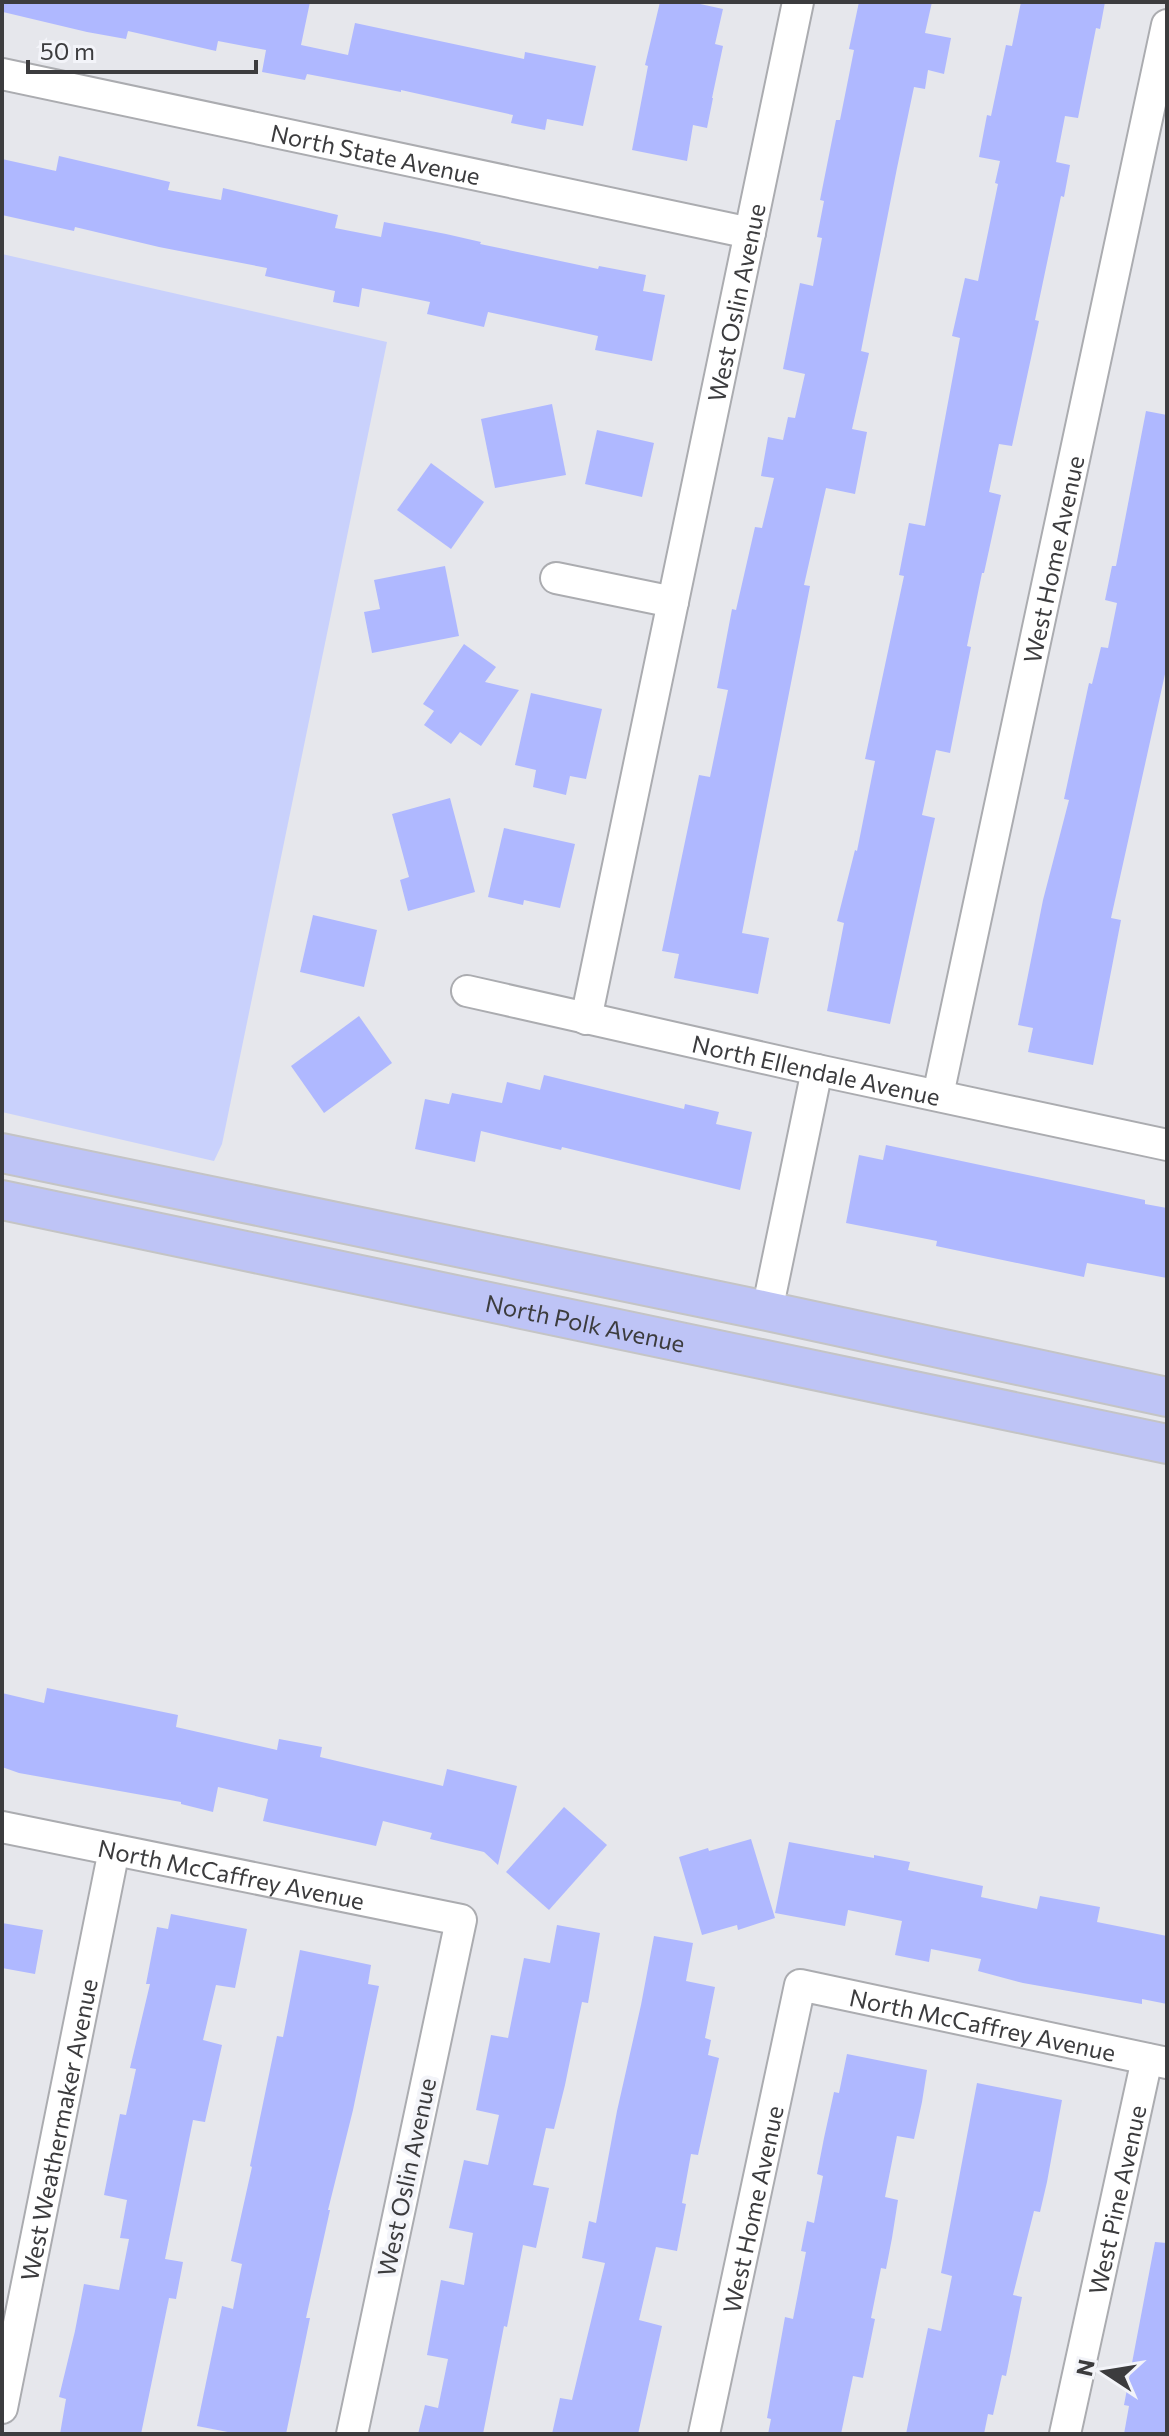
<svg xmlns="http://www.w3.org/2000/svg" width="1169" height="2436" font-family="Commissioner,sans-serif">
	<rect width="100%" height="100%" fill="#e6e7ec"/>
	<polygon fill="#c9d1fc" points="2,254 387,342 222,1144 214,1161 2,1112"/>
	<g fill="#afb8ff">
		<polygon points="4,2 310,2 301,45 348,55 355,23 524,59 525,52 596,66 583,126 547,119 545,130 511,123 513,115 401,90 401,92 307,74 305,80 262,72 266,50 218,41 216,51 128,31 126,39 87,32 3,12"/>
		<polygon points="660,2 691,2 723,9 715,44 723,46 712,98 713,98 707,128 693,125 687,161 632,150 648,66 645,65"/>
		<polygon points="859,2 932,2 925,33 951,38 944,74 928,70 925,89 914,87 897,168 861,351 869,353 852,429 867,432 855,494 826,488 804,585 810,586 742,933 769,938 758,994 674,978 679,954 662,951 699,775 710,777 728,690 717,688 732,609 736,610 755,527 762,528 774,478 761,476 768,437 783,440 788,417 795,418 805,374 783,369 800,283 813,286 822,238 817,237 824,201 820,200 836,120 840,120 854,50 849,49"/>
		<polygon points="1021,2 1105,2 1100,29 1096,28 1078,118 1065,116 1056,162 1070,165 1064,197 1061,196 1035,320 1039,321 1012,446 999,444 989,492 1001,495 984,573 982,573 967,646 971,647 950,753 936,750 922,815 935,818 890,1024 827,1011 844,923 837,921 855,850 857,851 875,761 865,759 904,576 899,575 909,523 925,526 960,338 952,336 965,278 978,281 998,184 995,183 1000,161 979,157 987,115 991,116 1006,45 1012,46"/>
		<polygon points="59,156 170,182 168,190 221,200 223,188 338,215 335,228 381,237 384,222 446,234 481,242 480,244 598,269 599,266 646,275 643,291 665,295 652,361 595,350 598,336 488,312 484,327 427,314 430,302 362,288 359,307 333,302 335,291 265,276 267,268 159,247 75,227 74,231 2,215 2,159 56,171"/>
		<polygon points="552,404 566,475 495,488 481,419"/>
		<polygon points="1146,411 1167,415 1167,665 1111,918 1121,920 1093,1065 1028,1052 1033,1028 1018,1025 1043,900 1069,800 1064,799 1089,683 1092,684 1101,647 1108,648 1117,603 1105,600 1112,566 1116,566"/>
		<polygon points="597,430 654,443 642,497 585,484"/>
		<polygon points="431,463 484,502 451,549 397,510"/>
		<polygon points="445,566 459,636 372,653 364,612 380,609 374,580"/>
		<polygon points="464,644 496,667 485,682 519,690 481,746 460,732 451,744 424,725 434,711 423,704"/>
		<polygon points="531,693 602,709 586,779 570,776 566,795 533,787 536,770 515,765"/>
		<polygon points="450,798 475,892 408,911 400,880 409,877 392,814"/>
		<polygon points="504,828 575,844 560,908 524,900 523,905 488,897"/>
		<polygon points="313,915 377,930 364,987 300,972"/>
		<polygon points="359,1016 392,1063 324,1113 291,1066"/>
		<polygon points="544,1075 684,1109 685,1104 719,1112 716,1124 752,1132 740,1190 562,1147 561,1150 481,1131 475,1162 415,1149 425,1099 449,1104 452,1093 502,1103 507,1082 540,1090"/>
		<polygon points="886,1145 1145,1200 1145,1204 1167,1208 1167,1278 1087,1263 1084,1277 936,1246 937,1241 846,1223 859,1155 883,1160"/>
		<polygon points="47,1688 178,1715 176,1727 277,1750 279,1739 322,1747 320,1757 443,1786 447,1769 517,1786 498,1865 484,1852 430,1839 432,1833 383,1821 376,1846 263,1821 268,1799 218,1787 213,1812 181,1804 181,1802 19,1773 2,1767 2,1693 44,1703"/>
		<polygon points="564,1807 607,1845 549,1910 506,1872"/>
		<polygon points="751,1839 775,1918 738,1930 737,1925 702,1935 679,1857 708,1848 709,1851"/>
		<polygon points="789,1842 874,1858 874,1855 910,1862 908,1870 983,1886 981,1897 1037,1909 1040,1896 1100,1907 1097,1922 1167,1936 1167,2004 1142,1999 1142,2004 1023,1983 978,1971 981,1959 931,1949 929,1962 895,1955 902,1921 848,1910 845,1926 775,1913"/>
		<polygon points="171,1914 247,1929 235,1988 216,1985 203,2040 222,2045 205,2122 193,2120 165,2259 183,2262 176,2299 169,2298 141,2434 60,2434 66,2399 59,2397 75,2331 84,2284 119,2290 129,2239 120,2238 127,2200 104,2195 120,2114 126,2115 136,2069 130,2068 150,1984 146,1984 157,1927 168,1929"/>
		<polygon points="2,1923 43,1930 35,1974 2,1968"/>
		<polygon points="557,1925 600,1933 588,2003 582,2002 565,2085 554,2129 546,2128 533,2185 549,2188 536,2248 523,2245 507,2327 504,2326 483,2434 418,2434 425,2405 438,2408 448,2359 427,2355 441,2280 464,2285 473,2233 449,2228 464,2160 488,2165 499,2115 476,2110 491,2035 508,2038 524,1958 550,1963"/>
		<polygon points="654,1936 693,1943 686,1981 715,1987 705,2038 711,2040 708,2055 719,2058 698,2155 691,2154 682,2203 686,2204 677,2251 656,2247 639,2320 662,2326 638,2434 552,2434 560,2398 572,2400 605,2263 582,2258 589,2221 596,2223 617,2111 641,2005"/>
		<polygon points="300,1950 371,1965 368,1984 379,1986 353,2110 328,2210 330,2210 306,2318 310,2318 286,2434 238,2434 197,2426 222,2306 233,2309 242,2264 231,2261 252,2167 250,2166 277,2036 283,2037"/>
		<polygon points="847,2054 927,2070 922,2102 914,2139 897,2136 885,2197 898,2200 892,2238 886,2269 881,2268 871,2318 875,2319 863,2378 853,2376 841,2434 768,2434 771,2419 767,2418 785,2317 793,2319 806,2252 801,2251 807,2221 814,2223 823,2176 817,2174 824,2138 834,2092 839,2093"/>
		<polygon points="977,2083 1062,2100 1047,2182 1040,2212 1034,2211 1013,2295 1022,2297 1006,2376 1002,2375 993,2415 988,2414 984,2434 906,2434 928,2328 941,2331 952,2276 941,2273"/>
		<polygon points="1155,2242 1167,2243 1167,2434 1124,2434 1129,2406 1124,2405"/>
	</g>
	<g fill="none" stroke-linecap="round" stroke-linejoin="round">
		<g stroke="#abacb0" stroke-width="34">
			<g id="minor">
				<path id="s1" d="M2,74L750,233"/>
				<polyline points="556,578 673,602"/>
				<path id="s2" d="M467,991L817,1070L1167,1145"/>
				<path id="s3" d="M586,1019L798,2"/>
				<path id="s4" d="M938,1095L1167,25"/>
				<polyline points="767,1311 817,1070"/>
				<path id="s5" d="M2,1827L461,1920L352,2434"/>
				<path id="s6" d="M2,2408L114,1850"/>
				<path id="s7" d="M704,2434L800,1985L1167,2063"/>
				<path id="s8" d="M1065,2434L1147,2059"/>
			</g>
		</g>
		<g stroke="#c4c4c5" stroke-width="42">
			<g id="major">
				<polyline points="2,1153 767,1311 1167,1397"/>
				<path id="s9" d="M2,1200L1167,1444"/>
			</g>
		</g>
		<use href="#minor" stroke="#fff" stroke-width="30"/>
		<use href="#major" stroke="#bec4f6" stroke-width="38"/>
	</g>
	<g text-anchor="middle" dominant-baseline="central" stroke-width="8" stroke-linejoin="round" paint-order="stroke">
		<g font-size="24" fill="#3c3c3e" stroke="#f3f4f9">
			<text stroke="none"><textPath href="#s1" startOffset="382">North State Avenue</textPath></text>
			<text stroke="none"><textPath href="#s3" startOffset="732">West Oslin Avenue</textPath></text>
			<text stroke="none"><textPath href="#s4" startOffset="548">West Home Avenue</textPath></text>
			<text stroke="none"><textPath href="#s2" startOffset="358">North Ellendale Avenue</textPath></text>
			<text stroke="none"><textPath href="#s9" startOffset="596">North Polk Avenue</textPath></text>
			<text stroke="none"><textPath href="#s5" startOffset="234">North McCaffrey Avenue</textPath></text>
			<text stroke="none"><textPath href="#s7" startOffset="646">North McCaffrey Avenue</textPath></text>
			<text stroke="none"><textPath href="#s6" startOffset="284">West Weathermaker Avenue</textPath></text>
			<text transform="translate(406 2177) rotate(-78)">West Oslin Avenue</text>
			<text stroke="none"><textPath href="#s8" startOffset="240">West Pine Avenue</textPath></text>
			<text stroke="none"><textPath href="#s7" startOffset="230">West Home Avenue</textPath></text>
		</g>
	</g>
	<rect width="1169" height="2436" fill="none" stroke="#3c3c3e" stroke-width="8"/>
	<g transform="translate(1105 2372) rotate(282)" stroke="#f3f4f9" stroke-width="6" paint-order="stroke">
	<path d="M0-6L14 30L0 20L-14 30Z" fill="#3c3c3e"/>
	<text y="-12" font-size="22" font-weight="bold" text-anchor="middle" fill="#3c3c3e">N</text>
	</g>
	<path d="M28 60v12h228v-12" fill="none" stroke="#3c3c3e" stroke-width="4"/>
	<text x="40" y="60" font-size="24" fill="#3c3c3e" stroke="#f3f4f9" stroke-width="6" paint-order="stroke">50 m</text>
</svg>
